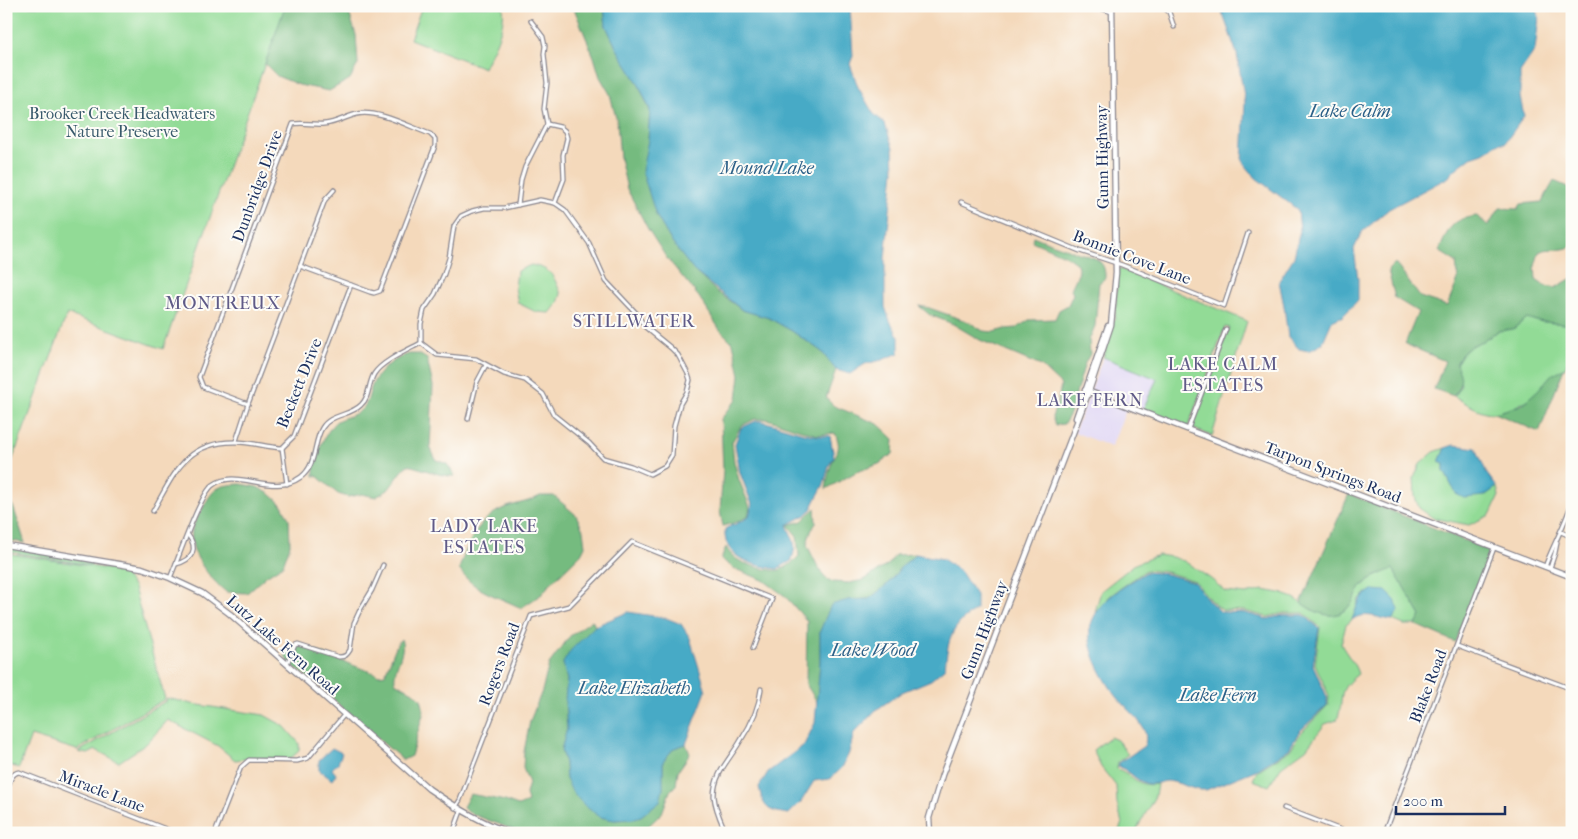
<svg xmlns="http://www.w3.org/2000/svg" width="1578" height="839" font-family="'IM FELL French Canon',serif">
	<rect width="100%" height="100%" fill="#fdfcf7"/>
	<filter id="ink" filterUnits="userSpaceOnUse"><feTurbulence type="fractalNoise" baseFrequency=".02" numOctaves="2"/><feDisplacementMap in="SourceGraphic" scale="10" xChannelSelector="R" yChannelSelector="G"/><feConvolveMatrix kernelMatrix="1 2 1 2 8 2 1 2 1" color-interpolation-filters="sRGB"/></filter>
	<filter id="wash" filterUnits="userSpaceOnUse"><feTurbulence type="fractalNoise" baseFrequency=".0096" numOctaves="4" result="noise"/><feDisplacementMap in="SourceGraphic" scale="20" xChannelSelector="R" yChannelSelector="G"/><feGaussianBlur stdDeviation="1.12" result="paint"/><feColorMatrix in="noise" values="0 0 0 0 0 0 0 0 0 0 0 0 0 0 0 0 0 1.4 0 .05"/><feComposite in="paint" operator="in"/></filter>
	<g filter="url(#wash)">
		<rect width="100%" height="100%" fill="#f4d9bb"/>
		<g fill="#dfd5f5">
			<polygon points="1103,357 1158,379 1143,409 1091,390"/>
			<polygon points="1090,394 1127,408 1111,447 1074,432"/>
		</g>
		<g fill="#92db96" stroke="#56857a">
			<polygon points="6,6 338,6 267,58 163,349 67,314 6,477"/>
			<path d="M422,6H503C506,28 493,49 484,68L410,39Z"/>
			<path d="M531,265C552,269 553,275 561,294L558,303L550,313L536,312L518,303L515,288L517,271Z"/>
			<polygon points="1118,268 1247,321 1212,436 1191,428 1229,328 1225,327 1188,427 1143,409 1157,379 1103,357 1115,317"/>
			<path d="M1527,318L1536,321L1565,324L1572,331V353L1564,369C1551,375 1548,381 1538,391C1526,402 1510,411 1493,413C1483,414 1463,402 1454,396L1461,385L1456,364L1462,354L1471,346L1485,340L1498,331L1513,329Z"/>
			<polygon points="1445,448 1439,462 1444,464 1444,471 1456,494 1484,496 1497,487 1499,496 1490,515 1469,525 1433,518 1419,508 1415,497 1414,478 1420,464 1434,452"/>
			<polygon points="6,547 83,560 92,562 91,565 6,551"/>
			<polygon points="6,553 122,571 134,588 165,699 77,750 31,736 19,768 6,764"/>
			<path d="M1158,555L1172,557L1184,561L1211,579L1226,592L1246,594L1263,590L1280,593L1294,598L1312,610L1345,611L1362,586L1376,576L1393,568L1421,616L1416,625H1404L1392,620L1399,610L1366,593L1359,600L1352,620L1346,625L1341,644C1346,654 1355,663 1358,674C1334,693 1346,696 1337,720L1325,724L1306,749L1281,767L1269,786L1253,780L1257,771L1290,750L1301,733L1328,705L1329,696L1315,664L1320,627L1304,613H1284L1267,617L1245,611L1222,610L1210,600L1195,581L1166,572L1146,570L1111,595L1095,612L1101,591L1135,564Z"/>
			<polygon points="167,698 192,704 264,715 284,726 299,743 299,751 290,759 254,758 235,760 218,746 168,720 146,744 119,762 96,750 88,754 78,752 166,701"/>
			<path d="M1110,737L1117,740L1128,754L1118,762L1117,769C1133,774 1136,788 1157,784L1155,796L1135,833H1118L1122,823L1117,804L1116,786L1101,767L1093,750Z"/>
		</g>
		<g fill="#75bb7f" stroke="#48756e">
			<polygon points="285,6 347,6 356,35 358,64 350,79 329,91 299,85 277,76 265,64"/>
			<path d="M573,6H604L606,26L617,49L638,83L650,111L648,140L656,215L673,244L694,271L716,291L742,310L769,318L792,331L821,351L836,370L826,398L834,406L878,424L894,439L893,454L879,464L856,472L826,489C827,482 828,474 830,468C835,452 843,451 835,433L818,435L804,431L767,419H755L741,426L732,442L734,462L739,480L750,507L748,516L740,521L723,526L720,511L723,470L721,419L737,399L740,375L733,343L720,330L699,297L666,257L648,229L627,189L620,158L617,122L610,94L600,77L594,57Z"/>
			<path d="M1554,181L1572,189V246C1559,253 1550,246 1539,252L1535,266L1536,280L1545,286L1555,288L1572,278V331L1564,324L1536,321L1527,318L1513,329L1498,331L1485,340L1471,346L1462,354L1456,364C1463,379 1462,381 1454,396L1434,389L1445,361L1405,344L1418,312L1395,298L1388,270L1395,263L1420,297L1447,306L1458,280L1456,262L1439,251C1449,228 1451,219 1477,216L1488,226L1500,208L1518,209L1521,204L1542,202Z"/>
			<path d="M1033,236C1046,242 1060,246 1073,251C1089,257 1106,256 1105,278L1099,283L1095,326L1089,340L1090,354L1085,363L1070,414L1064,424L1055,425L1052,417L1058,401L1061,385L1041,366L980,340L953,324L930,315L919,306L929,308L969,322L983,331L994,332L1005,329L1017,328L1029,320L1055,319L1059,310L1068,305L1073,294L1071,289L1079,272L1077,264L1066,256L1032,241Z"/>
			<path d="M409,354H419L427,359L433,386L430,447L436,460L447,464L455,476C440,477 423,468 407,465L388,490L376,497L362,494L348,497L338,494L317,476H314C314,472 314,468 314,465C316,454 328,427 337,421C346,416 355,417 364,407C369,400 369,393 372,386C377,371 395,358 409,354Z"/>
			<polygon points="1564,369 1539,432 1495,413 1521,405 1538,390 1552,374"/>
			<path d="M241,484L257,487L270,494L282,505L289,519L290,545L283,565L266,576L247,593L226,592C210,578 188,554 192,530C194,522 200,513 204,506C214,487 219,485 241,484Z"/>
			<path d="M1349,494L1491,551L1455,642L1416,625L1421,616L1393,569C1382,573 1370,578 1362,586C1358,591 1356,598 1352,603C1337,623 1319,615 1301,603Z"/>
			<path d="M540,496H554L576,515L583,530L585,546L581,554L549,585L542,594L521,608C498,596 474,592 459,569C468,543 478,517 507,507C519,503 529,502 540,496Z"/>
			<polygon points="6,498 13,506 25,543 6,540"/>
			<path d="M815,508L816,523L810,533L807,545L820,571L825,578L833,582L849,583L864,580L889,564L895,555L916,554L901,567L888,584L869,599L848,600L820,631V662L817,702L806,684L807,621L785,596L763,580L735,569L721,559L726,547C729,553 734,558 740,561C747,565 772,572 779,570C787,568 793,562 799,556L797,536L788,525L802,521Z"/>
			<polygon points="592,620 595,626 563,663 567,680 565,702 567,729 561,750 565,763 566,779 600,817 615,820 632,819 641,816 649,809 663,773 663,761 674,748 686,744 690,754 678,771 676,785 670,791 662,813 644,830 638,833 522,833 472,814 463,807 470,794 505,801 518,806 528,802 526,794 529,783 523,768 524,752 530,721 542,691 549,664 570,636"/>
			<path d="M401,639C407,653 393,665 395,682L413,692L421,699L424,711L411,756L403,760L343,709L324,689L293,666L285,657L289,646H302L379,675L385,674L397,644Z"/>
		</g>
		<g fill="#46aac6" stroke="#306c92">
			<polygon points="604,6 850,6 853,56 850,64 858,87 873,113 885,124 893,148 894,171 885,258 885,307 890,321 899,337 899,353 882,360 865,364 850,374 836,370 821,351 792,331 769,318 742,310 694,271 673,244 656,215 642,171 648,140 650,110 638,83 617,49 606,26"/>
			<polygon points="1220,6 1536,6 1539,17 1535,50 1520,72 1520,97 1524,116 1505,143 1499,143 1483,153 1471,157 1452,172 1449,177 1389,209 1362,232 1354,249 1358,279 1358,300 1343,316 1332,321 1322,344 1309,351 1299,349 1288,337 1284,306 1279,281 1294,257 1300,230 1298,210 1256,178 1242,161 1245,102 1237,54"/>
			<path d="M756,421H762L803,433L818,436H830L834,457L829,465L824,484L810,511L806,515L787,525C793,540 798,544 791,561L777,569C753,565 723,559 725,529C733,524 742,523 749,516L752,504L740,473L735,444L741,428Z"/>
			<polygon points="1454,445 1476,448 1487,474 1497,487 1484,496 1464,498 1456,494 1444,471 1444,464 1439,462 1445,448"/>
			<path d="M916,554L943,559L961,572L976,595V610C951,626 948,639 945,668L931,680L902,692L876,710L854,733L849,753L842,768L830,779L814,781L801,802L789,814C767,811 764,809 759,787L768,772L804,745L815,723L820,662V631L831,605L848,600L869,599L888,584L901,567Z"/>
			<path d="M1146,572L1166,574L1194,582L1209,601L1221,612L1245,613L1267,619L1284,615H1304L1319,628L1313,665L1327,697V705L1299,732L1289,749L1258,769L1206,790C1193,791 1183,783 1168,781C1161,781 1153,786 1145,783C1135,780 1129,770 1119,767V763L1144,746C1153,729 1127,709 1118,698C1105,682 1086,649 1090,628C1091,622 1095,615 1098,610C1109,594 1130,583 1146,572Z"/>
			<path d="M1373,590L1386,591L1395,600L1399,610L1392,620C1378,618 1363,611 1352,620C1357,607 1359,596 1373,590Z"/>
			<polygon points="628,612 666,618 681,624 690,638 706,691 686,744 674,748 663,761 663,789 660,801 641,816 632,819 614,820 600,817 585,806 573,793 566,779 565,763 561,750 567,729 565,700 567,680 563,663 571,650 595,626"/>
			<polygon points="332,748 342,753 338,763 332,769 336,774 332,780 319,770 319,760"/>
		</g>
	</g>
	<g filter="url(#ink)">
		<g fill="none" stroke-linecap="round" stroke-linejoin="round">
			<g stroke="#88848c" stroke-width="5.5">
				<g id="street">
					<polyline points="1093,6 1112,12"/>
					<polyline points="1162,6 1169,12 1174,27"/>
					<polyline points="531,21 543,37 545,46 544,54 547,83 544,109 547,124"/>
					<polygon points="540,200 555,203 565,210 589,243 606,281 638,315 644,326 671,348 678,355 688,374 690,380 687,392 680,404 674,426 672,455 665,466 650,474 631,466 603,458 589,443 554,415 543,394 525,380 504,374 476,359 437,355 421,343 421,324 424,310 435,294 444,274 449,258 454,226 461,216 472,211 484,208 504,208"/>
					<polyline points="961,202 1080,251 1122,265 1224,306 1248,233"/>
					<polyline points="518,205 521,180 525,167 547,124 560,127 565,131 567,138 563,155 564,179 555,203"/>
					<path d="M248,404L203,387L199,377L293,124C303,122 313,125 324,124C336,123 345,117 357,114C377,109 410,127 430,134L435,139V146L380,291L374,293L370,292L300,266"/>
					<polyline points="468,419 477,382 486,365"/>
					<polyline points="1188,429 1226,329"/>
					<polyline points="236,441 248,404 325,200 334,190"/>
					<polyline points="282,448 287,484"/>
					<path d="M153,511C174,474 186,441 236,442C251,442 266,447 282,448L294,436L351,285"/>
					<polyline points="1561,532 1568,535 1572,540"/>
					<path d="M176,564C192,560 199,549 188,535"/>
					<path d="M1545,567C1553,545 1565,525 1572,502"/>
					<polyline points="1550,568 1555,553 1557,543"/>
					<path d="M170,578C178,560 200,494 213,485C238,467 272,498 301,477C317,465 313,443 322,428C330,414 350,416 361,405C370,397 368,384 374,374C382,361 408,350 421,343"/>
					<polyline points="1457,646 1572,689"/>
					<path d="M287,664L295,645L298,644L339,657C345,657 347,655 350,650L354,623L360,610L372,590L383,565"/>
					<path d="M6,794C9,786 10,773 19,772L176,833"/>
					<polyline points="455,808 460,800 531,616 569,606 632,542 772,599 753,648"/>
					<polyline points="1284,808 1349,833"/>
					<polyline points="215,833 241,767 249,760 297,761 308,758 344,715"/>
					<polyline points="453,833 461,811"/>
					<path d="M726,833C721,821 715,809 714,796C714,773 731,758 741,740C751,725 759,708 761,689"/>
					<polyline points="1384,833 1494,548"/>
				</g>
			</g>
			<g stroke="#88848c" stroke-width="7">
				<g id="secondary">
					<polyline points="1085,390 1572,577"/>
					<polyline points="1076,418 1108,326"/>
					<path d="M6,545L142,568L170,578L202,593L230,614L429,789C455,807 480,822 510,833"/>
					<polyline points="930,833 929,818 942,775 1089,391 1111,325 1116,273 1112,6"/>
				</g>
			</g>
			<use href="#street" stroke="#fff" stroke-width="3"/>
			<use href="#secondary" stroke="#fff" stroke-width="4.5"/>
		</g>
	</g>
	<g text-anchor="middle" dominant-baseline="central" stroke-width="4" stroke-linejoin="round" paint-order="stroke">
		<g font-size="16" fill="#395a6c" stroke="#fdfcf7">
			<text x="122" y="113">Brooker Creek Headwaters<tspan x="122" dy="18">Nature Preserve</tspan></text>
		</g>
		<g font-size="16" fill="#1b2f5e" stroke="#fdfcf7">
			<text transform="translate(1102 157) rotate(-91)">Gunn Highway</text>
			<text transform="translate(257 186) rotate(-70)">Dunbridge Drive</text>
			<text transform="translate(1132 257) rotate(21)">Bonnie Cove Lane</text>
			<text transform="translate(299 383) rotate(-68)">Beckett Drive</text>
			<text transform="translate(1333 472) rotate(21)">Tarpon Springs Road</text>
			<text transform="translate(984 630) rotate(-69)">Gunn Highway</text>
			<text transform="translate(283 645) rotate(41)">Lutz Lake Fern Road</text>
			<text transform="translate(499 664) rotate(-69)">Rogers Road</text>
			<text transform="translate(1428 686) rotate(-69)">Blake Road</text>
			<text transform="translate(102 791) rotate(21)">Miracle Lane</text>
		</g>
		<g font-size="18" font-style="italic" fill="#2c6088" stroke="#fdfcf7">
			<text x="1350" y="111">Lake Calm</text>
			<text x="767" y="168">Mound Lake</text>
			<text x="873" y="650">Lake Wood</text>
			<text x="634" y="688">Lake Elizabeth</text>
			<text x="1218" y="695">Lake Fern</text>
		</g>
		<g font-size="18" letter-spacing="1" fill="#605b88" stroke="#fdfcf7">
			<text x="223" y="303">MONTREUX</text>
			<text x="634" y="321">STILLWATER</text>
			<text x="1223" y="364">LAKE CALM<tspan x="1223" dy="21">ESTATES</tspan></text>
			<text x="1090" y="400">LAKE FERN</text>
			<text x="484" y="526">LADY LAKE<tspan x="484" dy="21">ESTATES</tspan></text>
		</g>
	</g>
	<rect width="1578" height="839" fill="none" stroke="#fdfcf7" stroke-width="25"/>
	<path d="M1396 806v8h109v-8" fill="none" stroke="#1b2f5e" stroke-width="2.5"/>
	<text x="1403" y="806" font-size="15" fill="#1b2f5e" stroke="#fdfcf7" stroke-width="4" paint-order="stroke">200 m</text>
</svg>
